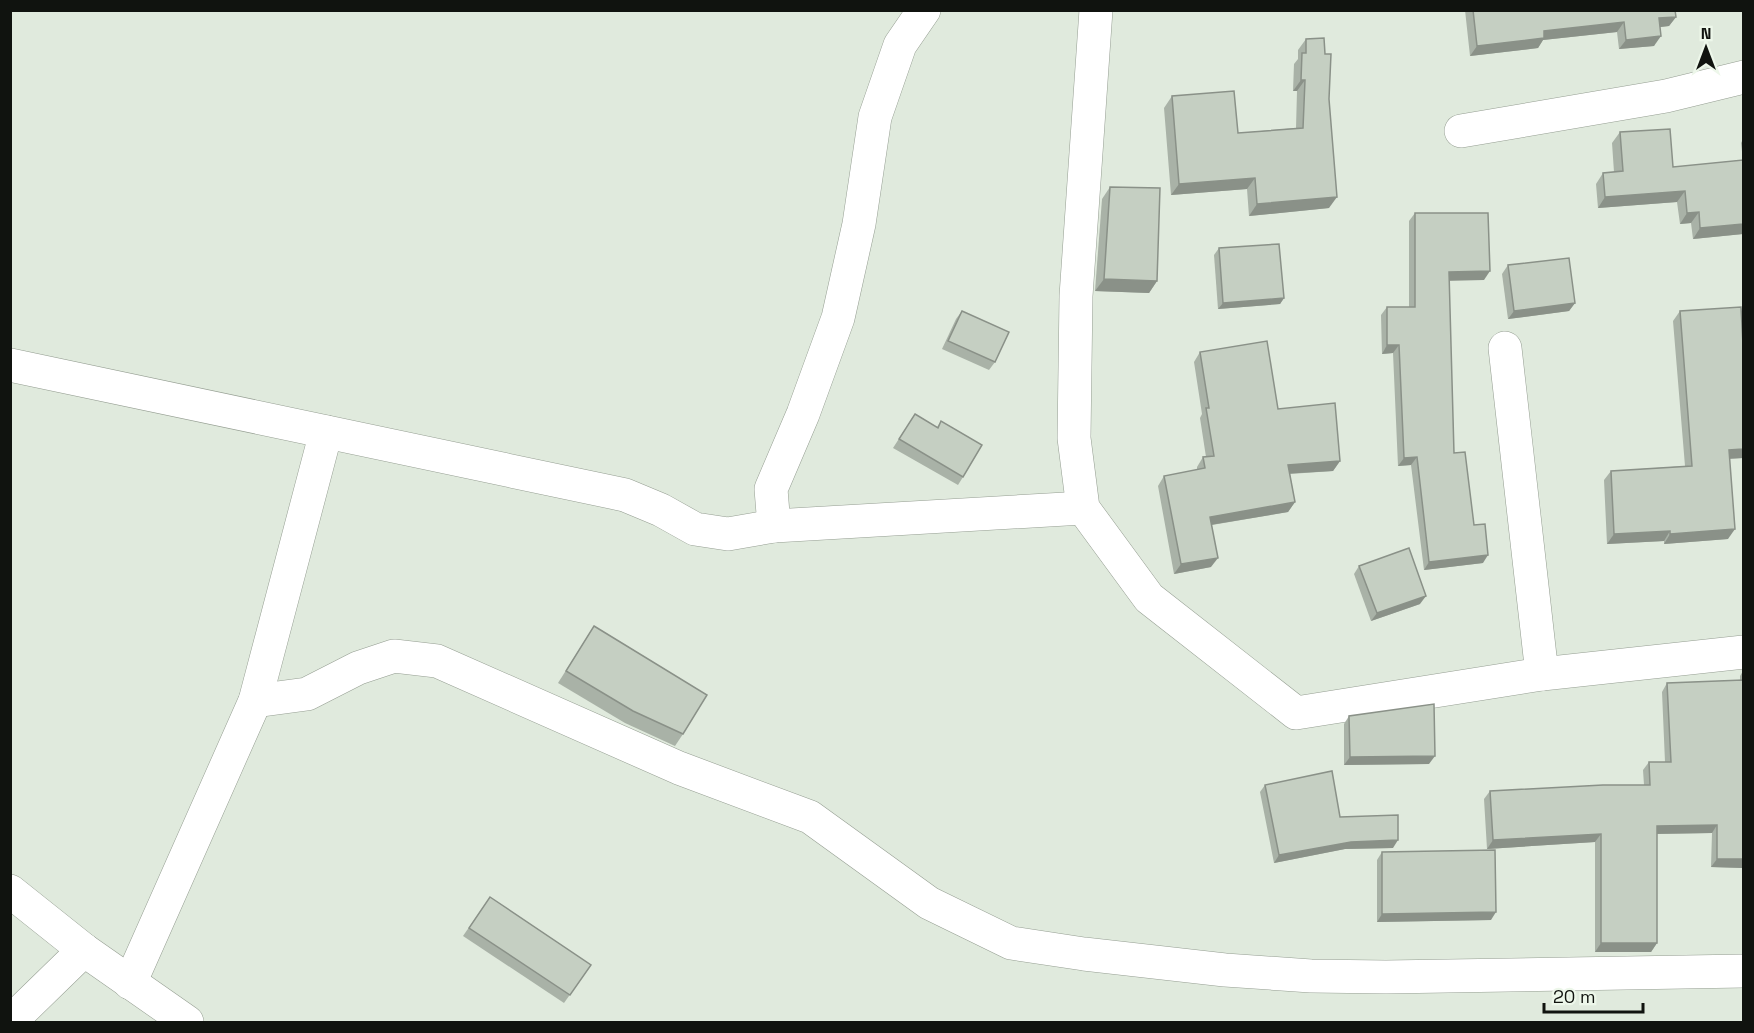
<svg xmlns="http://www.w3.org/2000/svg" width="1754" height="1033" font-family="'Space Grotesk',sans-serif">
	<rect width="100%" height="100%" fill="#e0eadd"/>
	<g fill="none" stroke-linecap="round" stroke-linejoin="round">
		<g stroke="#959e92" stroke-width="34">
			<g id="minor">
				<polyline points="924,10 900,45 875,117 859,224 838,318 803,414 771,489 774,526 1083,508"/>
				<polyline points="1096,10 1076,296 1074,438 1083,508 1149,598 1296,713 1542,674 1744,652"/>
				<polyline points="1461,131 1666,96 1744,77"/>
				<polyline points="1505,348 1542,674"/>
				<polyline points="10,365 625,495 661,510 695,529 728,534 774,526"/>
				<polyline points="255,701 307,694 358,668 394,656 437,661 679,768 810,817 929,903 1011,943 1084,954 1225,970 1311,976 1386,977 1744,971"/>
				<polyline points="10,891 84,950 187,1022"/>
				<polyline points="130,983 255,701 326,432"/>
				<polyline points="10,1022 84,950"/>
			</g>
		</g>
		<use href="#minor" stroke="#fff" stroke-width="33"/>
	</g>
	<g fill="#a9b2a7">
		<polygon points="1465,10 1675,10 1676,17 1669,26 1660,27 1654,46 1619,49 1617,32 1543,40 1538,48 1470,56"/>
		<polygon points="1306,39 1329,99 1329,208 1249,216 1247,189 1171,195 1164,108 1172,96 1238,133 1296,128 1297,91 1293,91 1294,64 1298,59 1298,50"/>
		<polygon points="1620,132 1673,167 1743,160 1741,143 1743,139 1743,234 1693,239 1691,223 1680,224 1677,202 1598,208 1596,184 1603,173 1614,172 1612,143"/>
		<polygon points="1110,187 1157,281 1149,293 1095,291 1102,199"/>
		<polygon points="1415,213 1484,280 1449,280 1454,453 1474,525 1483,563 1424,570 1411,465 1398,466 1393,353 1382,354 1381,315 1387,307 1409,307 1409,221"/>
		<polygon points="1219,248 1284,298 1280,304 1218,309 1214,255"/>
		<polygon points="1508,265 1575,303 1569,311 1508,319 1502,274"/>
		<polygon points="962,311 995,362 989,370 942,349 956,319"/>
		<polygon points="1680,311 1743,458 1729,459 1728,539 1664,544 1664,541 1607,544 1604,480 1611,471 1685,466 1673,321"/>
		<polygon points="1200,352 1278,409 1340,461 1333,471 1290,474 1295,502 1288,512 1212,525 1211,567 1174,574 1158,486 1164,476 1197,470 1197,467 1203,457 1206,457 1200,418 1202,414 1194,362"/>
		<polygon points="915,414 937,427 941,421 963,477 958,485 893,448"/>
		<polygon points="1359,566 1420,604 1371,621 1354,574"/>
		<polygon points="594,626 683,734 675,746 625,723 558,683"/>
		<polygon points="1743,671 1743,868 1711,867 1712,833 1657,834 1657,943 1651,952 1595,952 1595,842 1487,849 1484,799 1490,791 1644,785 1643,770 1649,762 1665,762 1662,692 1667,683 1740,680 1740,676"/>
		<polygon points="1349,716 1429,764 1344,765 1344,724"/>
		<polygon points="1265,785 1340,817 1393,848 1345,849 1274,863 1260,792"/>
		<polygon points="1382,852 1491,920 1377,922 1377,860"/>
		<polygon points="490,897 591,965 564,1003 463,936"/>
	</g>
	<g fill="#8a9188">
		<polygon points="1676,17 1669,26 1652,28 1659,18"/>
		<polygon points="1624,22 1617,32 1543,40 1538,48 1470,56 1477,46 1544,31"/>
		<polygon points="1661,36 1654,46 1619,49 1626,40"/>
		<polygon points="1301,80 1305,80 1297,91 1293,91"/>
		<polygon points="1255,178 1247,189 1171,195 1179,184"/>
		<polygon points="1685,191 1677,202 1598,208 1605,197"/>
		<polygon points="1337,197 1329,208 1249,216 1257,204"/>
		<polygon points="1699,212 1691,223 1680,224 1687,213"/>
		<polygon points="1743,224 1743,234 1693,239 1700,228"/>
		<polygon points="1490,271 1484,280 1443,281 1449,272"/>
		<polygon points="1104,279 1157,281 1149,293 1095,291"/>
		<polygon points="1284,298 1280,304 1218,309 1223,303"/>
		<polygon points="1575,303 1569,311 1508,319 1514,311"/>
		<polygon points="1387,345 1399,345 1393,353 1382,354"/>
		<polygon points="1743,449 1743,458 1722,459 1729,450"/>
		<polygon points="1417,457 1411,465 1398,466 1404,458"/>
		<polygon points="1340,461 1333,471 1282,474 1288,465"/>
		<polygon points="1295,502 1288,512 1204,526 1210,517"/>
		<polygon points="1735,529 1728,539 1664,544 1670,534"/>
		<polygon points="1670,531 1664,541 1607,544 1614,534"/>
		<polygon points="1488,555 1483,563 1424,570 1429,562"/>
		<polygon points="1218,558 1211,567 1174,574 1181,564"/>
		<polygon points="1426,596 1420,604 1371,621 1377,613"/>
		<polygon points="1435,756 1429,764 1344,765 1350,757"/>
		<polygon points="1717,825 1712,833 1651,834 1657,826"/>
		<polygon points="1601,834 1595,842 1487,849 1493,840"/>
		<polygon points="1398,840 1393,848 1345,849 1274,863 1279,855 1351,842"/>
		<polygon points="1717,859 1743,859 1743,868 1711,867"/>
		<polygon points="1496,912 1491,920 1377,922 1382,914"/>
		<polygon points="1601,943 1657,943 1651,952 1595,952"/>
	</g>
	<g fill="#c5cfc2" stroke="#8a9188" stroke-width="1.5">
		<polygon points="1473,10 1675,10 1676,17 1659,18 1661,36 1626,40 1624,22 1544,31 1544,38 1477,46"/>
		<polygon points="1324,38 1325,54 1331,54 1329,99 1337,197 1257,204 1255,178 1179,184 1172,96 1234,91 1238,133 1303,128 1305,80 1301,80 1302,53 1306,53 1306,39"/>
		<polygon points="1670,129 1673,167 1743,160 1743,224 1700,228 1699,212 1687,213 1685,191 1605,197 1603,173 1623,171 1620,132"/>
		<polygon points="1110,187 1160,188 1157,281 1104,279"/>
		<polygon points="1415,213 1488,213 1490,271 1449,272 1454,453 1465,452 1474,525 1485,524 1488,555 1429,562 1417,457 1404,458 1399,345 1387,345 1387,307 1415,307"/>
		<polygon points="1279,244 1284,298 1223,303 1219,248"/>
		<polygon points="1569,258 1575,303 1514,311 1508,265"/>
		<polygon points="1741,307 1743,345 1743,449 1729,450 1735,529 1670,534 1670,531 1614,534 1611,471 1692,466 1680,311"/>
		<polygon points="962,311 1009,332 995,362 948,341"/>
		<polygon points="1267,341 1278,409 1335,403 1340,461 1288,465 1295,502 1210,517 1218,558 1181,564 1164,476 1205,468 1203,457 1214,456 1206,408 1209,408 1200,352"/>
		<polygon points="915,414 938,428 941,421 982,445 963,477 899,439"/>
		<polygon points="1409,548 1426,596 1377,613 1359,566"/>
		<polygon points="594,626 707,695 683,734 633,711 566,671"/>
		<polygon points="1743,680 1743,859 1717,859 1717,825 1657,826 1657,943 1601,943 1601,834 1493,840 1490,791 1603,785 1650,785 1649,762 1671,762 1667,683"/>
		<polygon points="1434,704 1435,756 1350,757 1349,716"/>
		<polygon points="1332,771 1340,817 1398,815 1398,840 1351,842 1279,855 1265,785"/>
		<polygon points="1495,850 1496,912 1382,914 1382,852"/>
		<polygon points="490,897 591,965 570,995 469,928"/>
	</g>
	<rect width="1754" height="1033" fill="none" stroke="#10130f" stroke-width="24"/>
	<g transform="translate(1706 48)" stroke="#edf7ea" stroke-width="4.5" paint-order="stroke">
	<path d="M0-4.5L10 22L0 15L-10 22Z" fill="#10130f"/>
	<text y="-9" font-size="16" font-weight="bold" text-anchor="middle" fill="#10130f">N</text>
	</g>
	<path d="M1544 1003v9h99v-9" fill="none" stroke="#10130f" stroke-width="3"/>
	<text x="1553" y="1003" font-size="18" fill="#10130f" stroke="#edf7ea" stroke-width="4.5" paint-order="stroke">20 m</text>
</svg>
